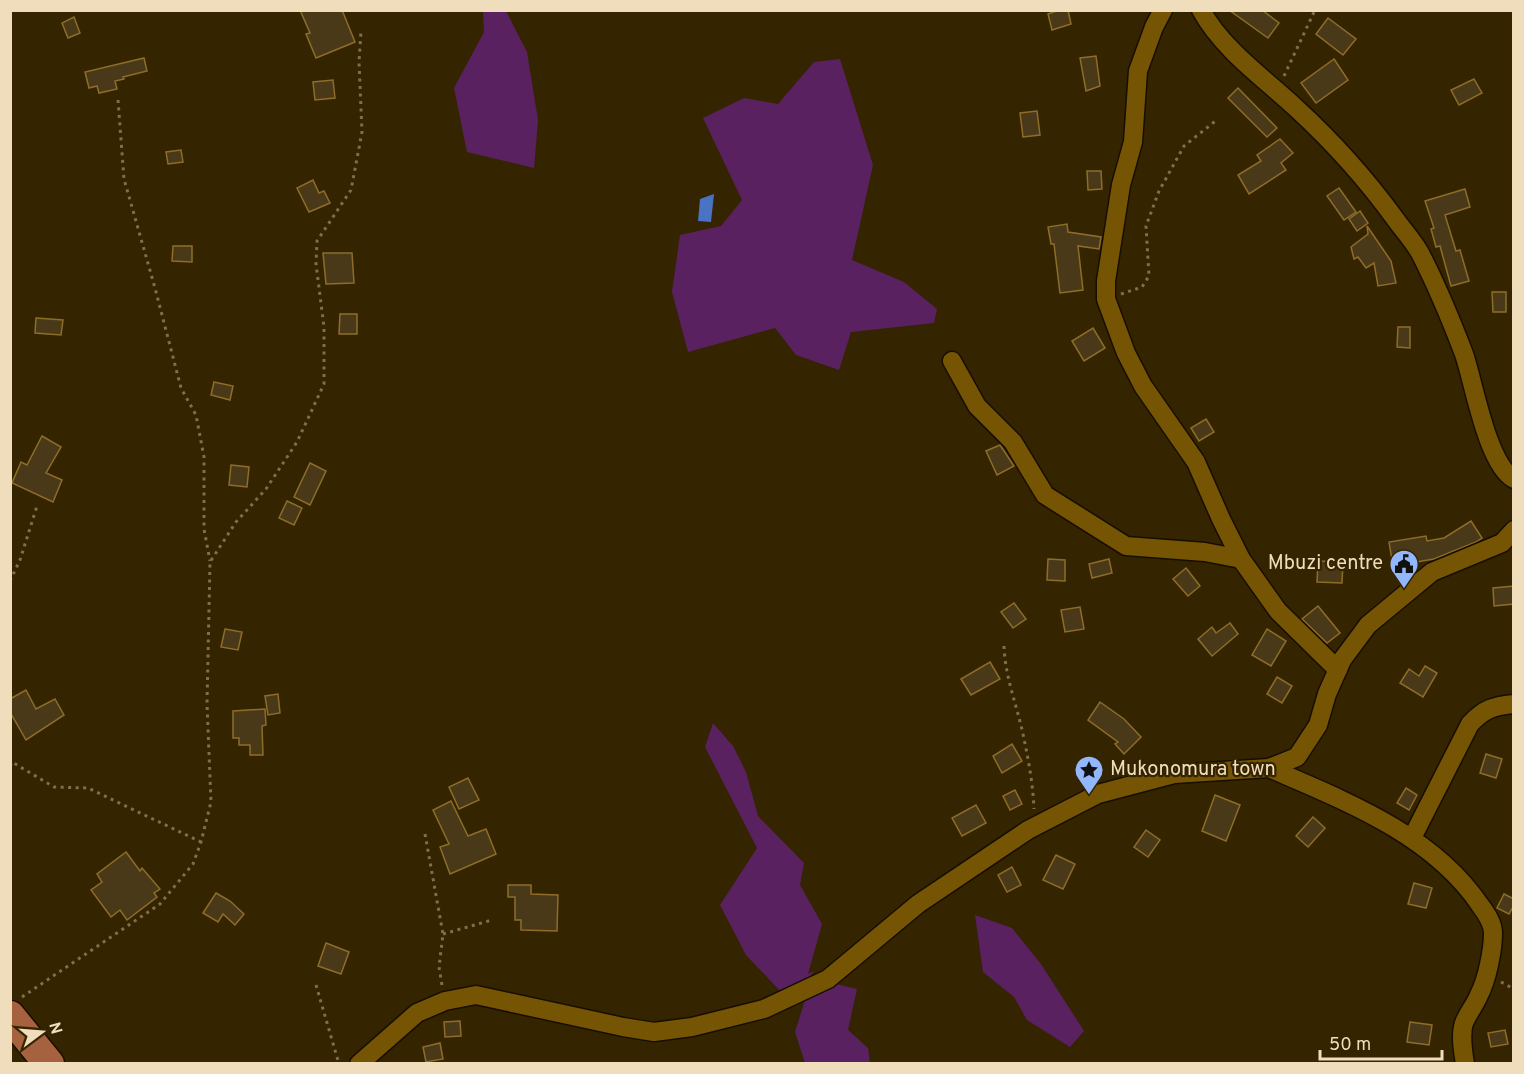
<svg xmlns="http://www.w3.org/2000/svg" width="1524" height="1074" font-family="Overpass,sans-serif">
	<rect width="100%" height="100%" fill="#352400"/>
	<g fill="#592160">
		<polygon points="483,11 506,11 527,52 538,120 534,168 467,152 454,88 484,32"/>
		<polygon points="840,59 873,165 852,260 904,282 937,309 934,323 851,332 839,370 796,355 775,328 688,352 672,292 680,235 721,226 742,200 703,118 744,98 778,104 814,62"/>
		<polygon points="713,723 733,746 746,772 758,816 804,863 800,885 822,924 808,974 814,971 804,985 784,995 746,955 720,905 757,848 705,747"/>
		<polygon points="975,915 1012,928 1041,964 1084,1031 1070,1047 1027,1020 1014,997 983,972"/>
		<polygon points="836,984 857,989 848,1030 868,1048 870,1063 805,1063 795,1032 805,1000"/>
	</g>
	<polygon fill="#4b73c3" points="714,194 711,222 698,221 700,199"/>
	<g fill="#4a3919" stroke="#8e6d28" stroke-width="1.5">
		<polygon points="300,10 342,10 355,42 316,58 306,34 310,33"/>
		<polygon points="1059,10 1068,10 1071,24 1052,30 1048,14"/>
		<polygon points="1229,10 1262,10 1279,23 1268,38"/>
		<polygon points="74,17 80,33 68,38 62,23"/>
		<polygon points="1328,18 1356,39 1343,55 1316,34"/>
		<polygon points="1096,56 1100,86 1086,91 1080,58"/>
		<polygon points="144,58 147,71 123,77 124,79 115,81 117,89 99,93 97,86 89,88 85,72"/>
		<polygon points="1334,59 1348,80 1316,103 1301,83"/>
		<polygon points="1474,79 1482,93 1459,105 1451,90"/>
		<polygon points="333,80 335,98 315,100 313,82"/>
		<polygon points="1238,88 1277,128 1267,137 1228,98"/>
		<polygon points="1037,111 1040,135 1023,137 1020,113"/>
		<polygon points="1280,139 1293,153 1281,163 1286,170 1249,194 1238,175 1261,161 1257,155"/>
		<polygon points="181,150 183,162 168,164 166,152"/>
		<polygon points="1087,171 1101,171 1102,189 1088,190"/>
		<polygon points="313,180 319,193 324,191 330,203 309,212 297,188"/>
		<polygon points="1339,188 1356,212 1344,220 1327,196"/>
		<polygon points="1465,189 1470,207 1445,215 1456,251 1460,250 1469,281 1451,286 1440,246 1436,247 1431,229 1434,228 1425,201"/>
		<polygon points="1360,211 1368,223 1357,231 1349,219"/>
		<polygon points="1067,224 1068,232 1101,237 1099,249 1078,246 1083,290 1060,293 1054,244 1051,244 1048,227"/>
		<polygon points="1367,226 1391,261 1396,283 1378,286 1374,263 1366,268 1358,257 1354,259 1351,247 1368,234"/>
		<polygon points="173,246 192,246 192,262 172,261"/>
		<polygon points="323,253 352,253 354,283 326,284"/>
		<polygon points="1492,292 1506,292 1506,312 1493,312"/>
		<polygon points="340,314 357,314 357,334 339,334"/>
		<polygon points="36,318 63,320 61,335 35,333"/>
		<polygon points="1398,327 1410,327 1410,348 1397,347"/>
		<polygon points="1093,328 1105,348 1084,361 1072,341"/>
		<polygon points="214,382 233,386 230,400 211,395"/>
		<polygon points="1206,419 1214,432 1199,441 1191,428"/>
		<polygon points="42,436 61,447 46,473 62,480 53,502 12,483 21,462 27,465"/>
		<polygon points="1000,445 1014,466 997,475 986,451"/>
		<polygon points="310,463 326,471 310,505 294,497"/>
		<polygon points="231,465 249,467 247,487 229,485"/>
		<polygon points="287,501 302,508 294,525 279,518"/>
		<polygon points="1471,521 1482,538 1476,542 1434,559 1393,566 1389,542 1426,536 1427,541 1444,538"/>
		<polygon points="1048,559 1065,560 1065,581 1047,580"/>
		<polygon points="1109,559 1112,573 1092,578 1089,564"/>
		<polygon points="1318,561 1343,562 1342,583 1317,582"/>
		<polygon points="1186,568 1200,586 1188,596 1173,579"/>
		<polygon points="1514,586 1514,604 1494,606 1493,588"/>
		<polygon points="1014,603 1026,619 1013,628 1001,612"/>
		<polygon points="1318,606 1340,633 1327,643 1302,619"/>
		<polygon points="1080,607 1084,629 1065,632 1061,610"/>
		<polygon points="1230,623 1238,634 1212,656 1198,639 1212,627 1216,633"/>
		<polygon points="225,629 242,632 238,650 221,647"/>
		<polygon points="1267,629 1286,641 1271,666 1252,655"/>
		<polygon points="990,662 1000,679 971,695 961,679"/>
		<polygon points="1425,666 1437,673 1423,697 1400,683 1409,669 1419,676"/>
		<polygon points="1277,677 1292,686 1282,703 1267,694"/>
		<polygon points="26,690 36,709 55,699 64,715 26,740 10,712 10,699"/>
		<polygon points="278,694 280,713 268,715 265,696"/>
		<polygon points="1100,702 1124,719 1141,737 1124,754 1115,744 1118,742 1088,720"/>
		<polygon points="265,709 266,725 262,726 263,755 250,755 250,745 239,745 239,738 233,738 233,711"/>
		<polygon points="1012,744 1022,761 1002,773 993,756"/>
		<polygon points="1486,754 1502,759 1496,778 1480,773"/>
		<polygon points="468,778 479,800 459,809 449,787"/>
		<polygon points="1406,788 1417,795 1409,810 1397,803"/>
		<polygon points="1015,790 1022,804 1010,810 1003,796"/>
		<polygon points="1215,795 1240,805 1226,841 1202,831"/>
		<polygon points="451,801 468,836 486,829 496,854 450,874 440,847 449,844 433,810"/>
		<polygon points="976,805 986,823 962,836 952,818"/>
		<polygon points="1313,817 1325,828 1308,847 1296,836"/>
		<polygon points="1146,830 1160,840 1148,857 1134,847"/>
		<polygon points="126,852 140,871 142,868 160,889 154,893 157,897 127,920 120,910 111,917 91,890 102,882 97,874"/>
		<polygon points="1056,855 1075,864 1063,889 1043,880"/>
		<polygon points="1012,867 1021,885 1007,892 998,875"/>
		<polygon points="1414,883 1432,888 1426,908 1408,904"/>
		<polygon points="508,885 531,885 531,894 558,895 557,931 521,930 521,920 515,920 515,897 508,897"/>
		<polygon points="216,893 230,901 244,914 235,925 223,914 218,922 203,913"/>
		<polygon points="1504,894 1514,899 1514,905 1509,914 1497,908"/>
		<polygon points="326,943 349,952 341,974 318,966"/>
		<polygon points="460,1021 461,1036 445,1037 444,1022"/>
		<polygon points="1410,1022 1432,1025 1429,1045 1407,1042"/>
		<polygon points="1505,1030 1508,1044 1491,1047 1488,1033"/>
		<polygon points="440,1043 443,1059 426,1062 423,1047"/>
	</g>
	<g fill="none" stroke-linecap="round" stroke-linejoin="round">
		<g stroke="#180e00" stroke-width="21">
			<g id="minor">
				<polyline points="1163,10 1154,27 1138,71 1133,142 1121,185 1106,281 1106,299 1126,353 1143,386 1196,462 1221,519 1241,559 1278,611 1338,670"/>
				<path d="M1201,10C1223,50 1264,78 1296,108C1333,142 1367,180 1396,220C1404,231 1414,242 1420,253C1437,286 1451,320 1464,354C1474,383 1487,464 1514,479"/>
				<polyline points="952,361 977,406 1013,442 1045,495 1126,546 1205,552 1241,559"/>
				<path d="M1269,768C1345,801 1432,834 1480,905C1486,913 1493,923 1493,933C1493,950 1487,980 1479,995C1475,1005 1468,1013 1464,1023C1460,1035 1463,1051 1465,1064"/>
				<path d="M1412,838L1470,724C1484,709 1493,706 1514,704"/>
				<polyline points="359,1064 417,1013 445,1001 476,995 623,1027 654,1032 692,1027 764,1009 828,979 918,904 1028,830 1098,794 1174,774 1269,768 1297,757 1318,725 1327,694 1342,660 1368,625 1432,572 1502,543 1514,530"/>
			</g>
		</g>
		<g stroke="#180e00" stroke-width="33">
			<polyline id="primary" points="10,1016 49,1064"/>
		</g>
		<g stroke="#806f4c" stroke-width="3" stroke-dasharray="3 4.5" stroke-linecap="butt">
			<polyline points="1284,76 1315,10"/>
			<polyline points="118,100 124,179 155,288 181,388 196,415 204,457 204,529 210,561"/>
			<polyline points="1121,294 1142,287 1149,276 1146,226 1159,191 1184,146 1218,119"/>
			<polyline points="10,581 20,560 37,506"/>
			<path d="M1004,646C1005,678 1018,708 1024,739C1029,762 1033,786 1034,809"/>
			<polyline points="10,766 12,762 54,787 88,788 201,842"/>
			<polyline points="425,834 443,934 439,967 442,985"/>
			<polyline points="443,934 492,920"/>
			<polyline points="1501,982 1514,989"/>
			<polyline points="316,985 339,1064"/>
			<polyline points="22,997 160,904 193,864 201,842 211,802 207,704 210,562 236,522 266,489 297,442 324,384 324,327 316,264 317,241 351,190 362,132 359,62 361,31"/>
		</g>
		<use href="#minor" stroke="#755503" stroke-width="18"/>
		<use href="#primary" stroke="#a6613e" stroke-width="30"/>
	</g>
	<defs>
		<g id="civic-pin" transform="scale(1.5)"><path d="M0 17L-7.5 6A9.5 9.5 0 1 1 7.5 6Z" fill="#93b7fd" stroke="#352400"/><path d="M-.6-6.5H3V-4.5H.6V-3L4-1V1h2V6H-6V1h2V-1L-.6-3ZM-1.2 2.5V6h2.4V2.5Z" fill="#111"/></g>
		<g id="sight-pin" transform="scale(1.5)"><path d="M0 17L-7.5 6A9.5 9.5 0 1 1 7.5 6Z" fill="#93b7fd" stroke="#352400"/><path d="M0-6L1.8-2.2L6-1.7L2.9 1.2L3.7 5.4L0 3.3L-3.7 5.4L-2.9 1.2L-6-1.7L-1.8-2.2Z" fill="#111"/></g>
	</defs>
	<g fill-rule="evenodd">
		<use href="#civic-pin" x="1404" y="564"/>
		<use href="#sight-pin" x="1089" y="770"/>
	</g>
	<g text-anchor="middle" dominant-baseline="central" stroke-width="4.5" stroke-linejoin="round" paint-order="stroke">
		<g font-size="20" fill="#efddbc" stroke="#352400" text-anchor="end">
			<text x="1383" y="564">Mbuzi centre</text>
			<text x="1110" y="770" text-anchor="start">Mukonomura town</text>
		</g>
	</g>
	<rect width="1524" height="1074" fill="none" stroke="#efddbc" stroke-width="24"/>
	<g transform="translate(42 1032) rotate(74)" stroke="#352400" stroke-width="4.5" paint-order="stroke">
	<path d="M0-4.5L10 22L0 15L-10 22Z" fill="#efddbc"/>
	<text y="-9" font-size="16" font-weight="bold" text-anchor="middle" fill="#efddbc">N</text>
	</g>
	<path d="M1320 1050v9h122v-9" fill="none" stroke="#efddbc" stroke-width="3"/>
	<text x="1329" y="1050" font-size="18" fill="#efddbc" stroke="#352400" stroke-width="4.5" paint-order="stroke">50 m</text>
</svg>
